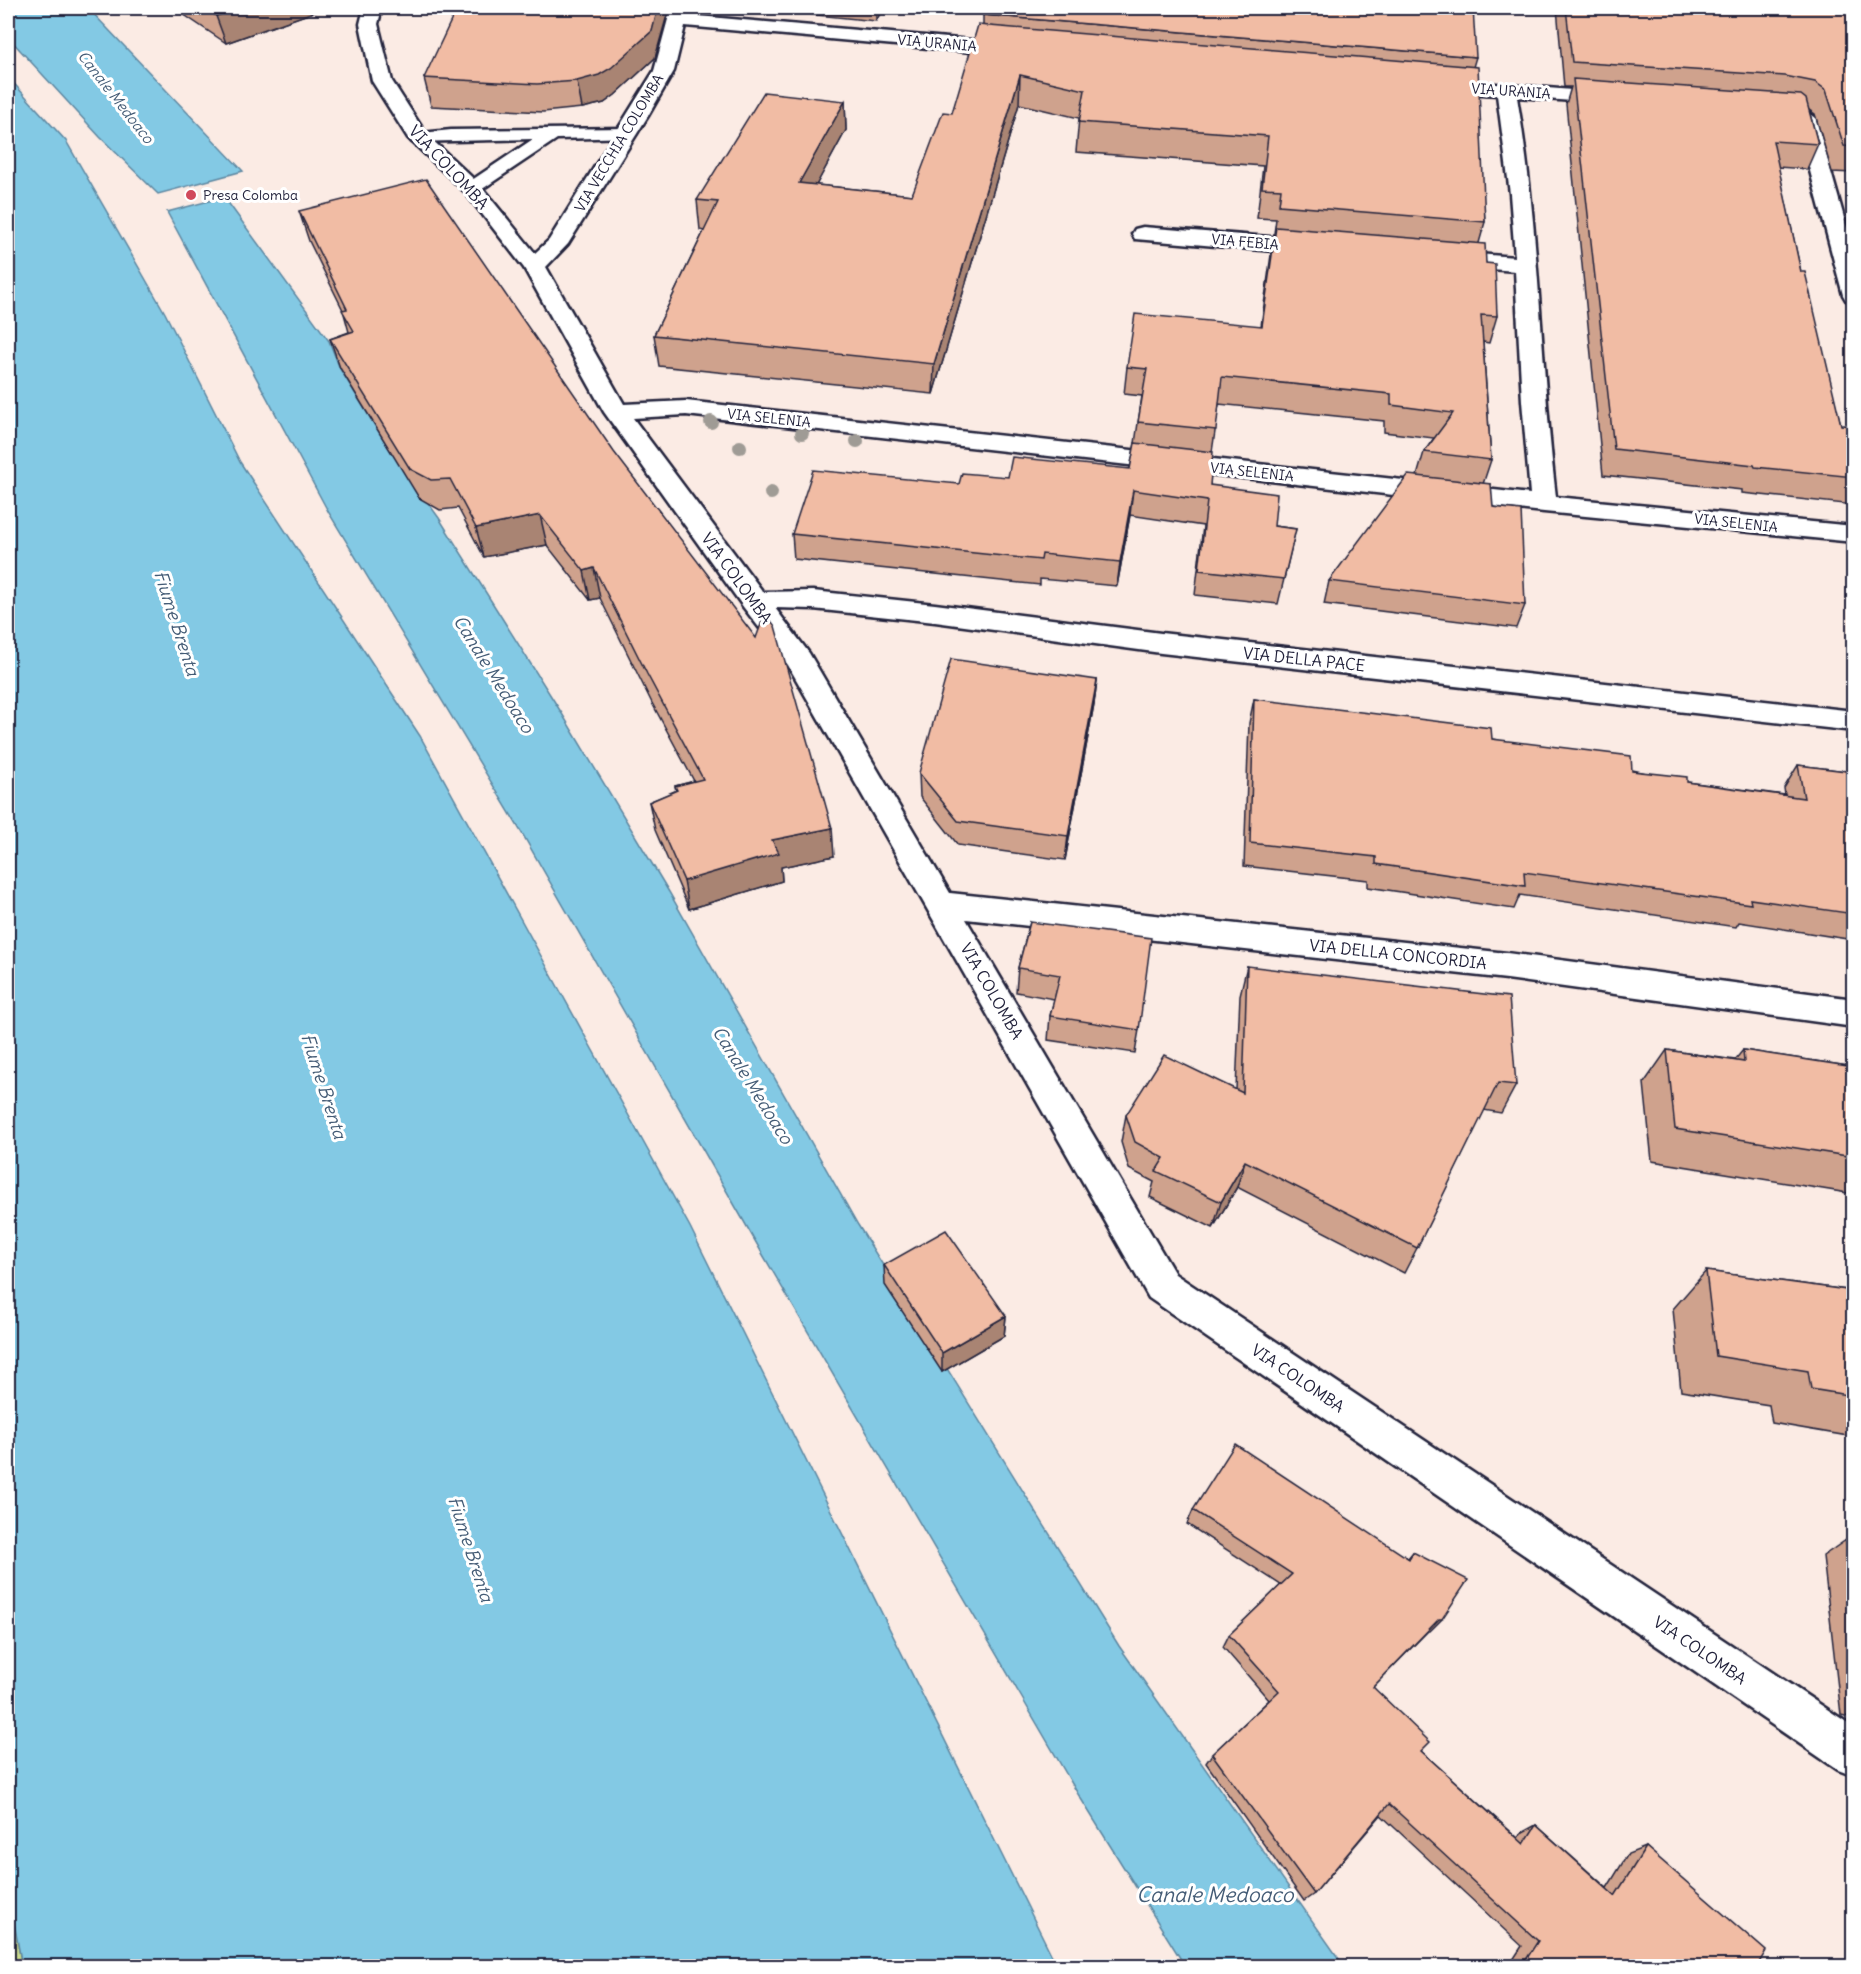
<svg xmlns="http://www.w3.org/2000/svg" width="1861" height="1974" font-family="Delius,sans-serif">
	<rect width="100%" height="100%" fill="#fbebe4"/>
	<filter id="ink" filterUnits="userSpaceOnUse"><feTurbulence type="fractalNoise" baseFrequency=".0167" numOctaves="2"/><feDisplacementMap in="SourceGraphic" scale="12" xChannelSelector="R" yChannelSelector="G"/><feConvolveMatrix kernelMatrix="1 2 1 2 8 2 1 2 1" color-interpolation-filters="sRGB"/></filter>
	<g filter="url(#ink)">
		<polygon fill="#c9d98d" stroke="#767e64" stroke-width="1.5" points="8,1890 22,1966 8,1966"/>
		<g fill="#83c9e4" stroke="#5c86a0" stroke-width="1.5">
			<polygon points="8,8 88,8 243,171 158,194 100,137 8,37"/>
			<polygon points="8,77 66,141 165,313 240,462 420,736 690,1227 1057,1966 22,1966 8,1890"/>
			<polygon points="224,197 329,341 340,369 388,447 439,518 561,712 669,892 858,1225 1119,1646 1344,1966 1185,1966 1078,1794 762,1253 523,835 329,513 167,212"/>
		</g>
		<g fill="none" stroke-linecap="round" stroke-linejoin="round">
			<g stroke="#22223b" stroke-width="5">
				<polygon id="service" points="628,128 634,129 637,133 634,137 557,139 478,192 466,192 463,188 466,184 533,139 412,142 409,138 412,134 451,130"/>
			</g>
			<g stroke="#22223b" stroke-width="5">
				<g id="minor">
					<path d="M364,8H382L378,24L392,81L426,134L479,184L535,253L549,240L654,71L671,8H689L687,15L1016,44L1023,46L1025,50L1023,54L1016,56L685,26L674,71L648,116L568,244L546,267L624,404L686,401L1530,494L1522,401L1515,271L1441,265L1433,263L1430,258L1433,253L1441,251L1515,257L1510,194L1497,95L1435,91L1428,89L1425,85L1428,81L1435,79L1621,94L1624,98L1621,102L1614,104L1517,97C1540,229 1540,364 1556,497L1854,526V542L1544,512L686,415L633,418L763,592L813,591L935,604L1161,633L1854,711V731L1161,653L935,622L813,609L775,608L809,653L950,893L1507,953L1854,999V1027L1507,979L966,919L1175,1274L1854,1727V1776L1838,1770L1149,1298L788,665L744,608L604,412L524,268L465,192L408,138L372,81L360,24Z"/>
					<polygon points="1797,107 1804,109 1816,119 1854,253 1854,302 1846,300 1843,295 1797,122 1787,113 1790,109"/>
					<polygon points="1143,227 1318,241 1326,243 1329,248 1326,253 1318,255 1135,239 1132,234 1135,229"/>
				</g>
			</g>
			<use href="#service" fill="#fff" fill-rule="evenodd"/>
			<use href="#minor" fill="#fff" fill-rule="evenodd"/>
		</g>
		<g fill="#9f9b95">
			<circle cx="711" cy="422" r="7"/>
			<circle cx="802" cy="433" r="7"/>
			<circle cx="857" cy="441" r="7"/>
			<circle cx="740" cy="447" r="7"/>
			<circle cx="771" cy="493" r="7"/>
		</g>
		<g fill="#cfa28d" stroke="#22223b" stroke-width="1.5">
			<polygon points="174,8 325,8 226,43"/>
			<polygon points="689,8 710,8 703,14 690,13"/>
			<polygon points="747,8 883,8 876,21"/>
			<polygon points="1557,8 1854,8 1854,173 1832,172 1815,114 1809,110 1818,144 1807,169 1778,167 1801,272 1841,425 1854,426 1854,505 1742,493 1742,490 1603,475 1566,104 1571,87 1564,87"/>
			<polygon points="983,15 1476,57 1473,67 1485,222 1479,243 1486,263 1497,316 1489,343 1483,342 1491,460 1483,484 1493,507 1525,605 1516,628 1324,604 1329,581 1417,476 1424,452 1434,438 1384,432 1384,421 1219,404 1212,452 1210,485 1274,526 1296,529 1278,604 1195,595 1203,526 1130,515 1117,586 1040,579 1040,585 794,559 792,534 959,484 1008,477 1130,469 1135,443 1142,396 1124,394 1127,367 1261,326 1276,219 1257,218 1263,166 1076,152 1079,118 1019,104 933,394 659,366 654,335 704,231 700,230 697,200 845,101 846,130 816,185 912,195 952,113 983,25"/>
			<polygon points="655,58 615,95 604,103 582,108 543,112 431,106 424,78"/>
			<polygon points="299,211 834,856 781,867 782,881 689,909 655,830 649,802 676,791 675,786 694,781 652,703 600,598 590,600 547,545 484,557 458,508 440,510 419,498 340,368 330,339 349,332 343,310 309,241"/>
			<polygon points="1097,680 1094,704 1065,860 958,845 920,797 919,773"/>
			<polygon points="1254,699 1492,739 1687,782 1785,795 1784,788 1798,765 1854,772 1854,940 1739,922 1736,927 1520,895 1514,909 1368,887 1368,880 1244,866 1249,723"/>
			<polygon points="1030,922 1139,1030 1135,1053 1048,1040 1050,1016 1054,999 1016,992 1018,968"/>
			<polygon points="1247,966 1516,1085 1501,1113 1484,1110 1417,1248 1404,1273 1237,1187 1213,1228 1150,1197 1154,1182 1129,1169 1121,1142 1126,1115 1236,1090 1240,995"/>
			<polygon points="1667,1050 1735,1060 1743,1050 1854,1067 1854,1194 1652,1161 1644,1083"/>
			<polygon points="884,1265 1006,1316 1004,1336 942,1372 885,1285"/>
			<polygon points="1706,1271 1854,1291 1854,1437 1772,1423 1769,1405 1681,1391 1673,1309"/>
			<polygon points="1193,1510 1408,1558 1413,1552 1442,1619 1430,1631 1428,1631 1373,1687 1421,1751 1518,1838 1521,1833 1536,1825 1607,1888 1628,1854 1646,1847 1757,1966 1509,1966 1522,1946 1381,1815 1314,1894 1304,1901 1206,1763 1212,1754 1269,1700 1223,1647 1229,1635 1281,1585 1187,1524"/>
			<polygon points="1846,1540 1854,1541 1854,1718 1841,1715 1823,1556"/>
		</g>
		<g fill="#a98473" stroke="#22223b" stroke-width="1.5">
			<polygon points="240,8 325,8 226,43 216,16"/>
			<polygon points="658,8 669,8 655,58 615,95 604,103 582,108 577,81"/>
			<polygon points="702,8 710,8 703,14"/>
			<polygon points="876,8 883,8 876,21"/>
			<polygon points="1020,75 1019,104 933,394 934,364"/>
			<polygon points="845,101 846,130 801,213 799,183"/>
			<polygon points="1133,490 1130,515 1117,586 1120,562"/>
			<polygon points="540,515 547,545 484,557 476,528"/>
			<polygon points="594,568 600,598 590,600 584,571"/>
			<polygon points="1097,680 1094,704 1065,860 1068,836"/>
			<polygon points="832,828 834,856 781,867 782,881 689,909 684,881 772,840"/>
			<polygon points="1245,1161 1237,1187 1213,1228 1221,1202"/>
			<polygon points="1006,1316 1004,1336 942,1372 942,1353"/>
		</g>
		<g fill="#f1bca4" stroke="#22223b" stroke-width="1.5">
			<polygon points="204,8 240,8 216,16"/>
			<polygon points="457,8 658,8 652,31 611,68 599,75 577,81 537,84 424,78"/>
			<polygon points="986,8 1473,8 1476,57 983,15"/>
			<polygon points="1566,8 1854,8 1854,147 1844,146 1826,90 1815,82 1785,76 1572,62"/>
			<polygon points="978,25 1478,67 1485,222 1279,205 1281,189 1262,188 1268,136 1079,122 1085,90 1020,75 934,364 654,335 718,202 697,200 764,92 845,101 799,183 912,195 943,112 952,113"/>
			<polygon points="1573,79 1801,95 1806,99 1818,144 1773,141 1801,272 1805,272 1841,425 1854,426 1854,477 1755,467 1754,465 1614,449"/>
			<polygon points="426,179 614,452 756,638 765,613 775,626 832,828 772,840 779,853 684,881 649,802 677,790 675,786 703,779 647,674 594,568 584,571 540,515 476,528 450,479 431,480 410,469 330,339 354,331 342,310 347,309 299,211"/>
			<polygon points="1276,227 1485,244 1486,263 1495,264 1497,316 1481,315 1491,460 1424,452 1453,413 1391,405 1391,394 1222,377 1216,430 1138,422 1147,369 1127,367 1135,314 1262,326"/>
			<polygon points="1135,443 1213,452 1210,485 1277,494 1274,526 1296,529 1284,579 1199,570 1207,501 1133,490 1120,562 1042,554 1041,560 792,534 813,470 959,484 962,473 1008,477 1012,457 1130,469"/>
			<polygon points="1408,475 1491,484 1493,507 1521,510 1525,605 1329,581"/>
			<polygon points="951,659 1097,680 1068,836 958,821 919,773"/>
			<polygon points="1254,699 1491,728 1492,739 1631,756 1632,771 1687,777 1687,782 1804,798 1798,765 1854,772 1854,914 1750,899 1751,904 1524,872 1525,886 1376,864 1376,857 1250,843"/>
			<polygon points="1030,922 1151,938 1139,1030 1050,1016 1060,975 1018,968"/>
			<polygon points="1247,966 1509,997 1516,1085 1498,1083 1417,1248 1245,1161 1221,1202 1156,1171 1164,1158 1135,1142 1126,1115 1164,1055 1243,1093"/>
			<polygon points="1667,1050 1744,1062 1743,1050 1854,1067 1854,1157 1675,1129"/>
			<polygon points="946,1230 1006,1316 942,1353 884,1265"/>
			<polygon points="1706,1271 1854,1291 1854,1396 1811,1389 1808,1371 1716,1356"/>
			<polygon points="1235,1444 1409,1559 1413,1552 1468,1580 1442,1619 1439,1619 1373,1687 1430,1742 1421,1751 1524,1844 1536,1825 1615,1896 1646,1847 1766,1951 1757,1966 1522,1966 1538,1941 1389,1804 1314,1894 1212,1754 1279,1691 1229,1635 1292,1574 1193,1510"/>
			<polygon points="1846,1540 1854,1541 1854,1600"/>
		</g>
	</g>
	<circle fill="#d1495b" stroke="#fff" stroke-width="2" cx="191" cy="195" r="6"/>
	<g text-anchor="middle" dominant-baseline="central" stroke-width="6" stroke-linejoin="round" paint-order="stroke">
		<g font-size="14" fill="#22223b" stroke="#fff">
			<text transform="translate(937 43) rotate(5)">VIA URANIA</text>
			<text transform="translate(1511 91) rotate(4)">VIA URANIA</text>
			<text transform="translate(619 143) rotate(-59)">VIA VECCHIA COLOMBA</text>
			<text transform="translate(1245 242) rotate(5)">VIA FEBIA</text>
			<text transform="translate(769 418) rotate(6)">VIA SELENIA</text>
			<text transform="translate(1252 472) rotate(6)">VIA SELENIA</text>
			<text transform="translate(1736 523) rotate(6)">VIA SELENIA</text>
		</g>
		<g font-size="14" fill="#22223b" stroke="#fff" text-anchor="start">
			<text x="203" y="195">Presa Colomba</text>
		</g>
		<g font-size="15" font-style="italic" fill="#445c76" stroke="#fff">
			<text transform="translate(116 97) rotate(52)">Canale Medoaco</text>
		</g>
		<g font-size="16" fill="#22223b" stroke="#fff">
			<text transform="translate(449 167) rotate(47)">VIA COLOMBA</text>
			<text transform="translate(737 578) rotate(54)">VIA COLOMBA</text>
			<text transform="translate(1304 659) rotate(6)">VIA DELLA PACE</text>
			<text transform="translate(1398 954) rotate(6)">VIA DELLA CONCORDIA</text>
			<text transform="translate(992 991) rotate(60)">VIA COLOMBA</text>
			<text transform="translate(1298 1378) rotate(34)">VIA COLOMBA</text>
			<text transform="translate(1700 1650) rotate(34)">VIA COLOMBA</text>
		</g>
		<g font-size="18" font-style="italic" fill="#445c76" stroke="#fff">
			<text transform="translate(177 623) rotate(72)">Fiume Brenta</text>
			<text transform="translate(494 674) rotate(58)">Canale Medoaco</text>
			<text transform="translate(753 1085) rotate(58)">Canale Medoaco</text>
			<text transform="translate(324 1086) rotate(72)">Fiume Brenta</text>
			<text transform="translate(471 1549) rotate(72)">Fiume Brenta</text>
		</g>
		<g font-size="21" font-style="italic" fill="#445c76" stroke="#fff">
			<text x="1215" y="1894">Canale Medoaco</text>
		</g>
	</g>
	<rect width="1861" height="1974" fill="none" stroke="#fff" stroke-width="30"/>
	<rect x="15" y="15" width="1831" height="1944" fill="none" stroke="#22223b" stroke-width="2" filter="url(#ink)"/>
</svg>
